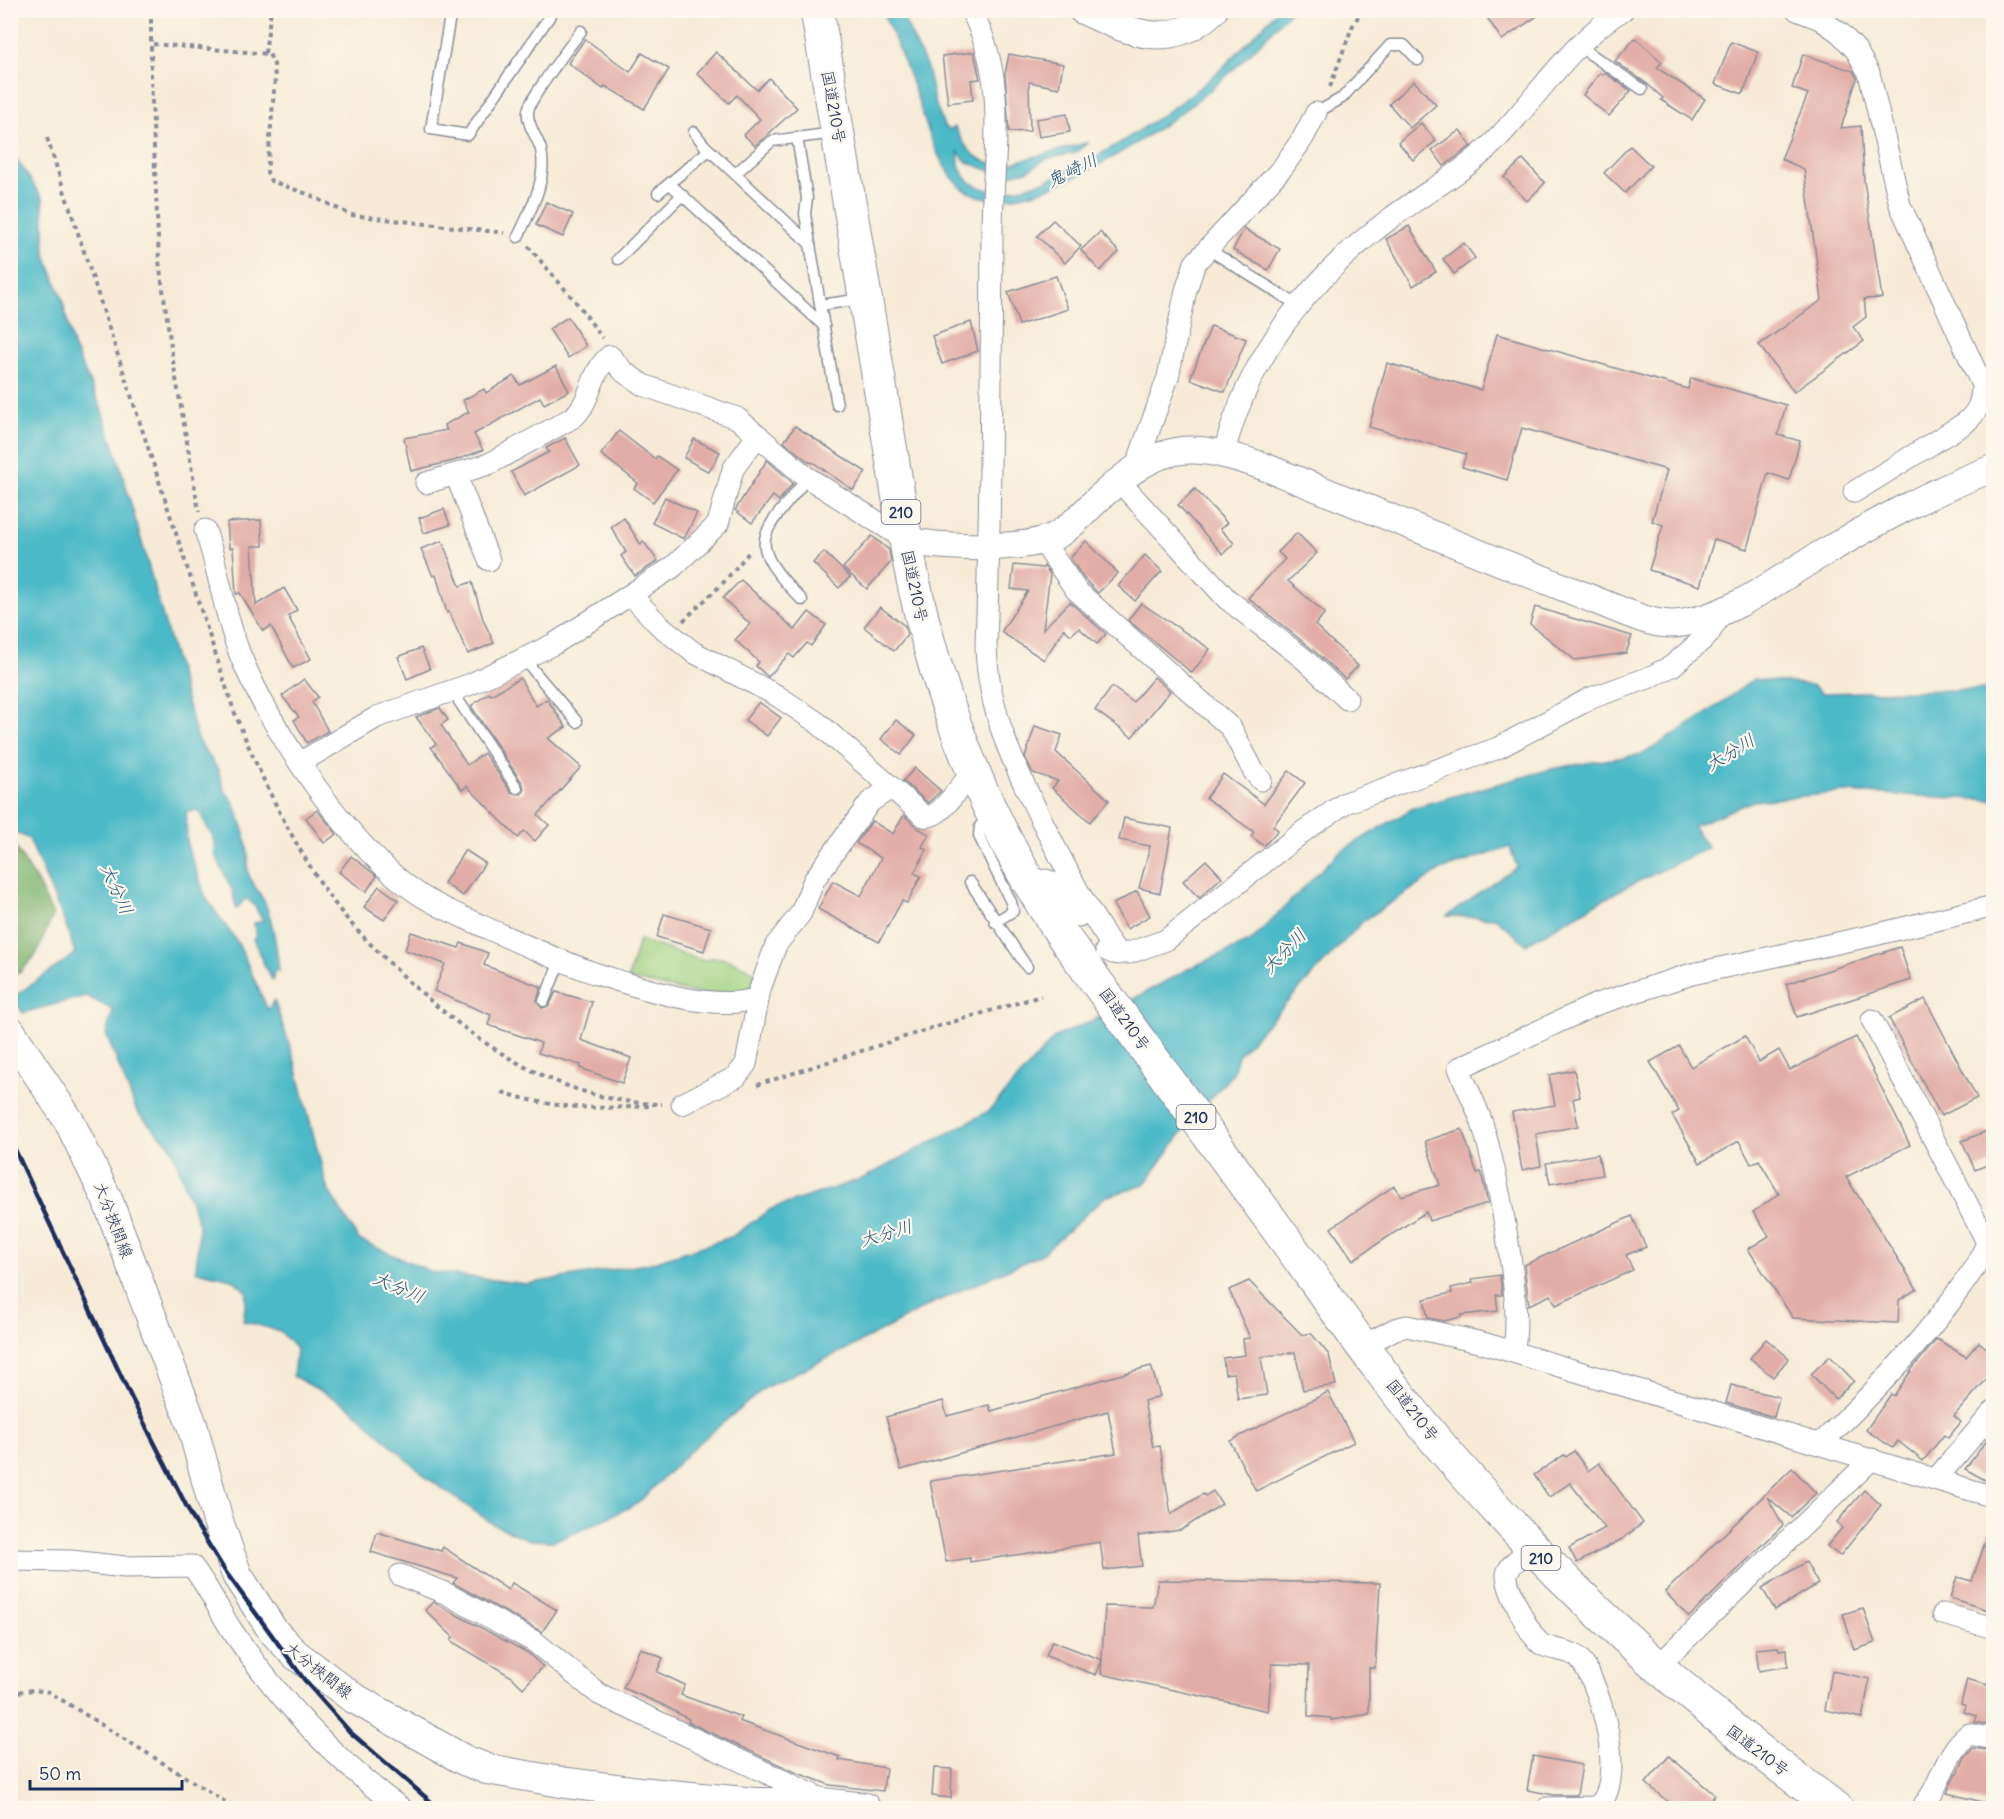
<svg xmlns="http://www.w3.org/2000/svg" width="2004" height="1819" font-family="Delius,'Klee One',sans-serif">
	<rect width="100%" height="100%" fill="#fbf7ec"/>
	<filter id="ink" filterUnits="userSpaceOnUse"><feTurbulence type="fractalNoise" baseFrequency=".0167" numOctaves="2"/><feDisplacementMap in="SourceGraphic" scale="12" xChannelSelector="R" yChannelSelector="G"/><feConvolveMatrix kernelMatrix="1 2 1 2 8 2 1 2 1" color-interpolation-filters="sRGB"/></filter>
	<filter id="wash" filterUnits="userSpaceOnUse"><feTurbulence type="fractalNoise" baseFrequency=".008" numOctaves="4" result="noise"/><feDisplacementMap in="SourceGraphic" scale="24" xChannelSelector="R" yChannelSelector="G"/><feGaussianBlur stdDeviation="1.35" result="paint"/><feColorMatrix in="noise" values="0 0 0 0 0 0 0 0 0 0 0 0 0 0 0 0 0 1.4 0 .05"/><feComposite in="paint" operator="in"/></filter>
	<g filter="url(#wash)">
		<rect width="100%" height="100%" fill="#f7ebd7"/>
		<path fill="#a2d383" stroke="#5e8170" stroke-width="1.5" d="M639,940L704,961C720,951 740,966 756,972L750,993L699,994L628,979Z"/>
		<polygon fill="#81b571" stroke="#4e7268" stroke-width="1.5" points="11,840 37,882 53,915 36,955 19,973 11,970"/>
		<g fill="#4cb9c7" stroke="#347492" stroke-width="1.5">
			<path d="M882,11H900L927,68L934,100L944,126L949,130L955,127C966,151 980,167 1008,164L1089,142L1075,153L1046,159L1027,171L1004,176L967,162L958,152C959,158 958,165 961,170C997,240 1173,110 1210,79C1235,57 1255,35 1277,11H1291C1269,33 1248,57 1224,78C1180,118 1012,240 958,184C933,158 925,119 913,86C904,60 893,35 882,11Z"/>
			<path d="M10,149L43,199L45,253L62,298L73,346L99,403L118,458L198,741L218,769L225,792C238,801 247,839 248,856C249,861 247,869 249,875C251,884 261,893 265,903C274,925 277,948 279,971L274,970L273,980C267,975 258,949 253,939L256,936L254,923L263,921L254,905L246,898L236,909L233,892L215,854V842L198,810L186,812L187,845L206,898L238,943L268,1010L274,1000L294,1058L327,1188L359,1240L432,1272L526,1284L647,1264L731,1237L771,1209L864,1178L989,1111L1055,1037L1100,1017L1190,968L1251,941L1338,853L1415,807L1555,768L1643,754L1703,716L1754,679L1811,685L1822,693L1993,689V800L1844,792L1753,801L1693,826L1708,848L1620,890L1526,944L1495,918L1447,916L1517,867L1510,847L1441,870L1363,921L1238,1055L1233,1073L1184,1130L1144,1185L1105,1197L1042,1254L933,1303L857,1344L766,1387L693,1448L637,1504L575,1533L553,1541L530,1540L493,1524L427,1478L350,1407L293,1376L296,1349L280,1331L243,1321L247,1292L232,1279L196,1271L199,1225L171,1146L137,1112L106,1034L113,1010L86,996L23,1013L12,998L75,954L67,928L29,839L11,830Z"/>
		</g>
		<g id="blocks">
			<g fill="#e2ada6">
				<polygon points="1482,10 1546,10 1502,40"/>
				<polygon points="1635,38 1662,62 1657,68 1705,99 1692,120 1661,100 1663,98 1646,83 1615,61"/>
				<polygon points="585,39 630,72 642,53 669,69 644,109 605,86 603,89 568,63"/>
				<polygon points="1731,42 1758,52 1743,94 1715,84"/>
				<polygon points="716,52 757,90 769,78 797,108 755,146 744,135 760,119 737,95 729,103 697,73"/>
				<polygon points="974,52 980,79 971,80 973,100 948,103 942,56"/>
				<polygon points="1009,54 1063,64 1059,88 1029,82 1030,131 1009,132 1005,74"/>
				<polygon points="1803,54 1853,71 1857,78 1841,128 1861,126 1864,181 1882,298 1864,299 1866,317 1853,327 1864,341 1794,392 1759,345 1822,300 1804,169 1781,159 1808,94 1792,88"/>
				<polygon points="1600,73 1603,75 1605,73 1631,91 1609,116 1583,95"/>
				<polygon points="1414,81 1436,105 1410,128 1389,104"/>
				<polygon points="1067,114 1070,132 1039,137 1036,119"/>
				<polygon points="1421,123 1436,141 1413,160 1398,142"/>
				<polygon points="1460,130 1471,146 1444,166 1432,150"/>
				<polygon points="1630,146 1651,166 1625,193 1604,173"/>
				<polygon points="1523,159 1545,183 1527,201 1504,177"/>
				<polygon points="546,202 573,214 563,237 536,225"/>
				<polygon points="1053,220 1081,246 1065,263 1037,236"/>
				<polygon points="1409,226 1436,272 1413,286 1386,239"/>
				<polygon points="1244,229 1280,249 1268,270 1233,250"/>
				<polygon points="1100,232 1119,252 1100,271 1081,250"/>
				<polygon points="1464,243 1475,258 1454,274 1443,259"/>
				<polygon points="1056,276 1068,309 1019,325 1008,292"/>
				<polygon points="568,317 586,346 568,358 549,329"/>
				<polygon points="971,322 978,351 942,364 932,336"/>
				<polygon points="1211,326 1246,339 1225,392 1190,379"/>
				<polygon points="1497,334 1688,389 1691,378 1786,405 1778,435 1800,441 1789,480 1768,473 1747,549 1714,539 1700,586 1649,570 1663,525 1652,521 1667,470 1522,428 1507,480 1462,467 1466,454 1369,427 1387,363 1481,390"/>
				<polygon points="556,366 569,391 544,404 540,397 474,434 483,450 453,461 411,471 404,438 447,430 444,425 469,412 463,400 484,389 486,393 514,376 520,385"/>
				<polygon points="795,426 866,472 853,490 814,463 809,462 784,442"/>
				<polygon points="619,431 655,459 657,456 677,470 653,502 634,488 638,483 601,454"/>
				<polygon points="565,438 580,465 524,496 511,472 549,452 546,448"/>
				<polygon points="694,439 720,452 709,472 684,458"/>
				<polygon points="767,460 793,483 779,501 773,496 752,523 735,510"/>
				<polygon points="1195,489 1227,523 1220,529 1234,543 1223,554 1178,505"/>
				<polygon points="665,497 697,513 684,539 652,523"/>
				<polygon points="444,509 450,525 424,533 419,518"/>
				<polygon points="624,518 641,545 643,541 658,561 635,576 621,556 626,552 611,527"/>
				<polygon points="261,520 263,546 252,546 256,605 284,588 297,610 288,616 311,659 293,668 271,626 263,631 240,593 236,594 233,548 229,548 227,522"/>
				<polygon points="1297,533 1317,553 1288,581 1325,613 1315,625 1358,666 1345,679 1312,649 1248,598 1285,559 1278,552"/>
				<polygon points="872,536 889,550 891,562 867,589 843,568"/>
				<polygon points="442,541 460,586 472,582 483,619 494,643 468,654 449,612 447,613 436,575 433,576 421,549"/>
				<polygon points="1086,541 1118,573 1098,593 1084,579 1070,558"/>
				<polygon points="824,552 850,577 839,588 813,563"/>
				<polygon points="1145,555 1162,571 1135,601 1118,586"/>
				<polygon points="1014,565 1043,568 1044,566 1050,574 1043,629 1070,602 1106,634 1097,644 1079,628 1071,635 1064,629 1044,660 1001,632 1028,591 1011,589"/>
				<polygon points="741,580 795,630 809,612 826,625 811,646 807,643 794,658 789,654 768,677 756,666 759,662 735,640 750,624 723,598"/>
				<polygon points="1141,603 1210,649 1192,673 1128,620"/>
				<polygon points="880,607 905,626 907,635 894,651 864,627"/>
				<polygon points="1535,607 1632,636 1626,653 1575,660 1530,624"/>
				<polygon points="421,648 430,669 407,679 398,657"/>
				<polygon points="1154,677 1170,691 1132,737 1095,710 1112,687 1133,702"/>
				<polygon points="520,678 536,706 547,699 566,727 548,738 581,767 538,815 549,825 535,841 524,831 518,838 467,786 462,790 431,747 436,744 416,717 440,708 448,720 441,725 467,765 484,753 511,792 521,794 524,791 523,784 471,706 489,693 491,695"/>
				<polygon points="304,679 318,697 312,702 328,731 307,743 294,720 299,717 282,696"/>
				<polygon points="759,702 781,718 767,736 745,720"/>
				<polygon points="896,720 916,735 901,755 881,739"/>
				<polygon points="1035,726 1062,735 1056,752 1109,800 1090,822 1052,788 1058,781 1033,773 1025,757"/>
				<polygon points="915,768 941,791 928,803 903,781"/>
				<polygon points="1289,771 1305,783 1273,826 1278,830 1264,846 1251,836 1254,832 1206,798 1223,774 1264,804"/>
				<polygon points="317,810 337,834 324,843 306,818"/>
				<polygon points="904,815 916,827 929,834 922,847 927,850 914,873 921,876 907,903 902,901 879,942 818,909 833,881 861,896 881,858 856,843 872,821 893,834"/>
				<polygon points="1124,818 1172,828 1160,893 1139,888 1150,846 1119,840"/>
				<polygon points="465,850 485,863 463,896 444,883"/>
				<polygon points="351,856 377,876 366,892 339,872"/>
				<polygon points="1206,860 1222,877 1199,898 1183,881"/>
				<polygon points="379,886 398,900 384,920 364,907"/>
				<polygon points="1137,891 1150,916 1127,929 1113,904"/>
				<polygon points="664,914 711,928 704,951 657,937"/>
				<polygon points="411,932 459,948 461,943 488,953 484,965 541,987 537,1001 542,1008 549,1006 556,992 592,1002 581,1040 631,1058 622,1083 580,1068 581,1065 538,1053 541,1043 488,1025 491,1015 434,991 445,964 405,950"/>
				<polygon points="1900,947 1911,980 1797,1017 1786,984"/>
				<polygon points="1925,999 1977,1098 1941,1116 1889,1018"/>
				<polygon points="1745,1036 1759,1062 1779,1050 1790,1070 1856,1037 1910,1145 1846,1177 1917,1289 1899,1300 1898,1323 1793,1318 1748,1249 1769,1236 1753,1212 1779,1194 1759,1160 1751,1164 1739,1141 1700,1163 1672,1115 1679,1111 1650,1062 1679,1046 1691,1067"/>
				<polygon points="1574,1070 1580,1097 1573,1099 1578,1126 1536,1134 1541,1166 1522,1170 1512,1112 1555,1105 1549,1075"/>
				<polygon points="1462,1129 1477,1173 1481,1172 1488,1203 1429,1221 1426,1212 1353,1260 1331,1228 1394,1186 1401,1196 1440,1185 1425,1141"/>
				<polygon points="1987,1131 1994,1145 1994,1162 1975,1170 1962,1141"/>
				<polygon points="1598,1154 1602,1175 1550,1184 1546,1163"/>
				<polygon points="1632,1216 1646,1247 1626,1255 1633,1270 1556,1305 1551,1295 1529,1305 1524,1265"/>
				<polygon points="1500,1275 1502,1295 1496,1295 1498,1311 1461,1315 1461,1317 1444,1321 1428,1318 1424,1299 1452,1293 1451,1288 1473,1283 1472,1279"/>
				<polygon points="1249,1281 1302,1335 1311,1333 1329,1355 1336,1385 1303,1390 1295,1352 1261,1357 1267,1395 1238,1399 1234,1373 1225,1374 1223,1358 1245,1355 1243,1339 1250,1338 1229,1290"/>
				<polygon points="1766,1339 1789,1358 1773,1377 1750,1358"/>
				<polygon points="1937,1339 1966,1357 1979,1342 1994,1354 1994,1371 1954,1416 1961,1422 1948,1438 1944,1435 1923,1461 1898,1441 1893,1448 1866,1430 1891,1394 1894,1396 1912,1369"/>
				<polygon points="1830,1356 1854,1381 1835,1399 1811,1374"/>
				<polygon points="1151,1366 1160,1396 1144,1401 1153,1447 1160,1446 1171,1514 1203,1494 1205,1496 1213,1491 1222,1504 1181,1530 1138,1536 1142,1566 1104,1570 1100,1542 970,1562 970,1558 946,1562 930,1481 1116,1453 1108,1411 901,1470 886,1417 943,1401 947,1416 989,1405 991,1411"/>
				<polygon points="1731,1385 1779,1397 1774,1417 1726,1403"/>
				<polygon points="1328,1392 1354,1442 1256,1491 1230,1441"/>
				<polygon points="1994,1431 1994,1472 1987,1481 1965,1469"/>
				<polygon points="1574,1451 1588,1471 1599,1463 1643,1523 1622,1539 1577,1563 1569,1548 1605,1528 1570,1483 1549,1497 1534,1475 1564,1455 1566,1457"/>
				<polygon points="1792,1468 1816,1493 1791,1517 1767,1497 1783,1525 1689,1617 1665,1592"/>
				<polygon points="1864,1490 1881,1505 1840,1556 1827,1546 1842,1528 1837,1522"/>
				<polygon points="1991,1525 1994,1526 1994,1612 1950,1598 1957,1577 1972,1581"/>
				<polygon points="377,1532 441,1551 443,1547 508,1590 512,1583 557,1610 542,1632 453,1583 457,1578 371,1552"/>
				<polygon points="1806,1562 1818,1584 1775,1610 1762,1588"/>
				<polygon points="1158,1580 1380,1583 1375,1668 1369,1668 1369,1714 1331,1720 1331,1718 1308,1716 1309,1665 1272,1664 1268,1711 1101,1674 1105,1606 1153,1607"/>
				<polygon points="433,1602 528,1653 543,1667 523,1688 512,1677 451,1641 453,1637 425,1610"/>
				<polygon points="1863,1608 1875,1643 1854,1650 1843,1614"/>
				<polygon points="1052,1641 1102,1660 1096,1675 1046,1656"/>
				<polygon points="1778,1647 1779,1650 1787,1649 1788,1666 1759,1671 1756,1649"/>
				<polygon points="640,1648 663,1658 657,1672 685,1685 681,1695 741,1717 739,1721 840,1757 839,1760 886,1768 883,1791 830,1785 795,1772 688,1722 689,1719 661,1704 623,1688"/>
				<polygon points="1832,1671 1870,1679 1862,1718 1825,1710"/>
				<polygon points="1990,1675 1994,1676 1994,1726 1975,1722 1977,1716 1964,1712 1966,1706 1961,1704 1967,1679 1987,1685"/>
				<polygon points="1973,1748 1994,1751 1994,1805 1947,1793 1956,1773 1958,1774 1964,1758"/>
				<polygon points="1533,1756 1582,1765 1577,1795 1554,1795 1527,1790"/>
				<polygon points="1669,1756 1715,1795 1703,1809 1676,1809 1646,1783"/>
				<polygon points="934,1768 952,1769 951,1798 932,1796"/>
			</g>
		</g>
	</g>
	<g filter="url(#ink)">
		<use href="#blocks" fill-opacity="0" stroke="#898d9a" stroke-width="1.5"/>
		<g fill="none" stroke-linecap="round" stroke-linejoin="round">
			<g stroke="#898d9a" stroke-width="13">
				<g id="service">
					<polyline points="451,10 431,129 468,135 554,10"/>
					<polyline points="1580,47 1642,89"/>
					<polyline points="1316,113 1342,98 1390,45 1404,45 1418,60"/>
					<polyline points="694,132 705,146 810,244"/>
					<polyline points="797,137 807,198 805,214 837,405"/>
					<polyline points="735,174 772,141 835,133"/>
					<polyline points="670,184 824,326"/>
					<polyline points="658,193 709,150"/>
					<path d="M518,237C530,211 548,180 541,150C538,138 526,124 528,111C530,97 571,45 581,31"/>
					<polyline points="1208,249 1299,306"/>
					<polyline points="618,259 682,195"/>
					<polyline points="820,305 863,299"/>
					<path d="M802,600C742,539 762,536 808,477"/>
					<polyline points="524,659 577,722"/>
					<polyline points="452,691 517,788"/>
					<polyline points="993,818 980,826 979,836 1011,902 1013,911 995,922"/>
					<polyline points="970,882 1027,967"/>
					<polyline points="544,1001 560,961"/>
				</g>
			</g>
			<g stroke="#898d9a" stroke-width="23">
				<g id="minor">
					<path d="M971,10C1010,84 992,155 992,233C991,371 991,508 986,646C988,713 1015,768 1045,827C1067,871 1089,914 1118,954"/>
					<path d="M1797,10L1820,19L1840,33L1856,50L1869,73L1900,205L1982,385C1982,402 1978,412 1965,423L1854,492"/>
					<path d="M1224,453C1248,356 1311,277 1391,218C1424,193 1464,172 1493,143C1536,100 1570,42 1623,10"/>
					<polyline points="1136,467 1168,377 1186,290 1195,263 1283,167 1303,138 1316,113"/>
					<polyline points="456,475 489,560"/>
					<polyline points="1119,481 1227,599 1304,659 1347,699"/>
					<path d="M426,483L489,464L572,418C592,403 590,371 610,356L624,372L643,385L737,418L805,476L906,540"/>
					<path d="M205,530C220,572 224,616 241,657C273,733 350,849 420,895C442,909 466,918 489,929C524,945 558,960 594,973C637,987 714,1013 758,998"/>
					<polyline points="1042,540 1076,590 1231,728 1254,772 1261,780"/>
					<path d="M631,595L658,624L693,652L776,695L818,723L924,816C943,820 959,782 974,773"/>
					<polyline points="301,762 377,717 471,684 554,644 673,567 718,524 733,469 758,435"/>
					<polyline points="1030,884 1046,880 1051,882 1079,916"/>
					<polyline points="1106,950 1113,953 1129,953 1166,940 1304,831 1345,803 1498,748 1591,698 1648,678 1672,666 1708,635 1724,609"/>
					<polyline points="682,1104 736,1077 746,1064 760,989 776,945 801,913 814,880 870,802 891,788"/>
					<polyline points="1363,1346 1395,1329 1407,1326 1483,1343 1994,1497"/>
					<path d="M1513,1351C1525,1308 1496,1169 1482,1123C1476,1105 1466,1086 1459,1068L1597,1004L1692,974L1870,936L1994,906"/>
					<path d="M1820,1444C1868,1399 1912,1353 1951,1301C1964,1282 1979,1265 1987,1242L1872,1020"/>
					<polyline points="1936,1479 1994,1411"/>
					<path d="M1532,1548C1525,1554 1509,1564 1507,1574C1506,1588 1530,1636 1541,1644C1553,1652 1573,1648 1582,1662C1602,1690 1627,1782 1597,1807L1547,1808"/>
					<path d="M10,1560L71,1561L125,1567L192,1566C208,1586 219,1611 233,1632C278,1698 336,1762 401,1808"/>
					<polyline points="400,1575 445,1593 535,1642 599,1694 824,1800"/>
					<polyline points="1943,1614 1994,1628"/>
					<polyline points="1656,1668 1872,1459"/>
					<path d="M1921,1808C1941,1789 1943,1753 1969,1734L1994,1739"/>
				</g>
			</g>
			<g stroke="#898d9a" stroke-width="29">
				<g id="tertiary">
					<path d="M1082,10C1129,32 1170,53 1214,10"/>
					<path d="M906,540C939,548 1025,551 1055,536C1072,527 1086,510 1100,497C1162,442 1188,440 1265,467L1617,609C1639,618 1660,627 1683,623C1731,616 1777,580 1818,556C1875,523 1932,491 1994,468"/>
				</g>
			</g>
			<g stroke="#898d9a" stroke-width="32">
				<polyline id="secondary" points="10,1031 69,1121 107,1199 192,1425 218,1521 237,1575 273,1631 295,1654 352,1697 464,1760 487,1769 567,1783 639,1792 755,1803 822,1803 865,1808"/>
			</g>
			<g stroke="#898d9a" stroke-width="35">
				<path id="trunk" d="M817,10L910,565C937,698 988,827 1065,939C1139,1040 1213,1141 1287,1242C1342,1318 1396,1396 1458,1466C1571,1596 1697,1708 1836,1808"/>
			</g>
			<g stroke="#898d9a" stroke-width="4" stroke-dasharray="4.5 4.5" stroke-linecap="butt">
				<polyline points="151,10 151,78 159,261 173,361 199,512"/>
				<polyline points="153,44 269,54 274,64 275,79 267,173 271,181 310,195 351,215 504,233"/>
				<polyline points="265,53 271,10"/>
				<polyline points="1330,87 1352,27 1362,10"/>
				<path d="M47,138L234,711C260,776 290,839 330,897C349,924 373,947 397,970C470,1040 558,1103 662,1104"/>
				<polyline points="528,246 580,307 602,338"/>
				<polyline points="683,621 724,582 750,551"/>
				<polyline points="757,1085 932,1028 1041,996"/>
				<path d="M502,1092C557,1110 595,1109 651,1106"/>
				<polyline points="10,1693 33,1690 49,1692 235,1808"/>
			</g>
			<use href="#service" stroke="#fff" stroke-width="10"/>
			<use href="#minor" stroke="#fff" stroke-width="21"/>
			<use href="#tertiary" stroke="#fff" stroke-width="27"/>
			<use href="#secondary" stroke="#fff" stroke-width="30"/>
			<use href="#trunk" stroke="#fff" stroke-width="33"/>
			<polyline stroke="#1b2f5e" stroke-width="4.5" points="10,1139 131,1397 193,1519 225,1571 306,1682 350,1732 438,1808"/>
		</g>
	</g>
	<g text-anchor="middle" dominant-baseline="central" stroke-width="4.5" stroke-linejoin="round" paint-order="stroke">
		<g fill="#fbf7ec" stroke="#5e6b89" stroke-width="1.5">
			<rect x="881.5" y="500" width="39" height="24" rx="4.5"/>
			<rect x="1176.5" y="1105" width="39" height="24" rx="4.5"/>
			<rect x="1521.5" y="1546" width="39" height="24" rx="4.5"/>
		</g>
		<g font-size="15" font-weight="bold" fill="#1b2f5e">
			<text x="901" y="512">210</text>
			<text x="1196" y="1117">210</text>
			<text x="1541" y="1558">210</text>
		</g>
		<g font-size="16" fill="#1b2f5e" stroke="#fbf7ec">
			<text transform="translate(834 107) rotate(80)">国道210号</text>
			<text transform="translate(915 586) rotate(78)">国道210号</text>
			<text transform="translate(1125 1019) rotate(54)">国道210号</text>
			<text transform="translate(114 1220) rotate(69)">大分挾間線</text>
			<text transform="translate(1413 1410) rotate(52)">国道210号</text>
			<text transform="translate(319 1670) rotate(38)">大分挾間線</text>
			<text transform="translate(1758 1750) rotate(37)">国道210号</text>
		</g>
		<g font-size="18" font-style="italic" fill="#2a587e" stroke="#fbf7ec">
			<text transform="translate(1072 170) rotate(-26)">鬼崎川</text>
			<text transform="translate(1730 752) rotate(-31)">大分川</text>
			<text transform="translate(117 889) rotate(66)">大分川</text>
			<text transform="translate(1284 951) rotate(-46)">大分川</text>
			<text transform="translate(886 1233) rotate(-17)">大分川</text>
			<text transform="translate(399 1287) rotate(23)">大分川</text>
		</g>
	</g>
	<rect width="2004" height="1819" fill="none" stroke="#fbf7ec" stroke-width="36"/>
	<path d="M30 1780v9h152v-9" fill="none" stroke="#1b2f5e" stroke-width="3"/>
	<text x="39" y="1780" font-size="18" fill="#1b2f5e" stroke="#fbf7ec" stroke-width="4.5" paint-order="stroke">50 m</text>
</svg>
